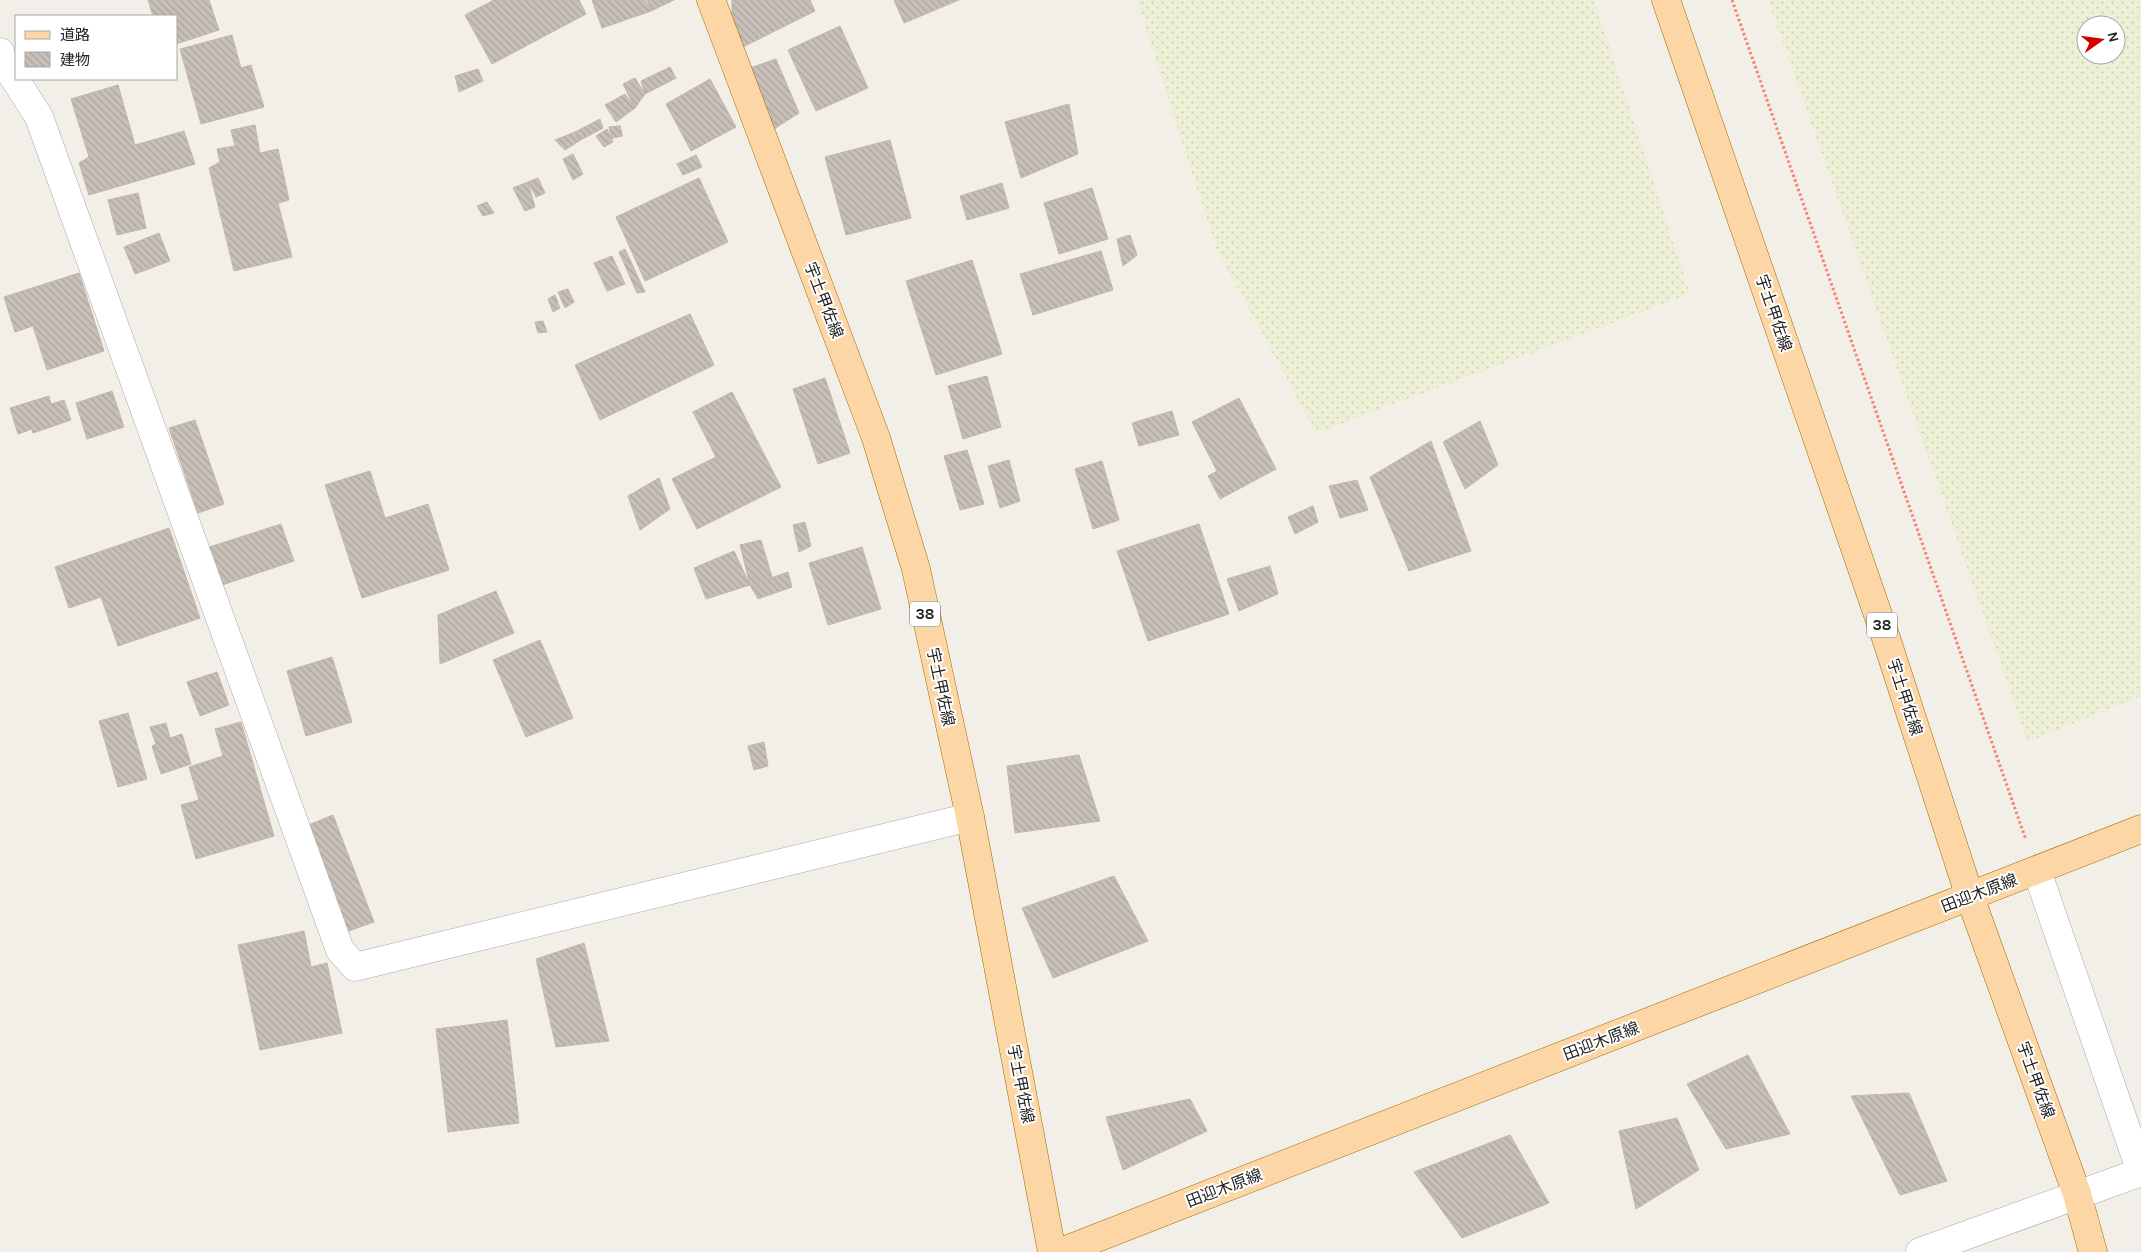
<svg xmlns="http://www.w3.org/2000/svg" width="2141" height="1252" font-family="Karla,'Noto Sans JP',sans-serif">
	<defs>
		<pattern id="farmland-dots" width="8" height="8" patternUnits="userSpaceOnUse" patternTransform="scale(1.25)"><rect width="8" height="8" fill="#eef0d5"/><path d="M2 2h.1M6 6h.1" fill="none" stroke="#ccceb7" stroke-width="1.8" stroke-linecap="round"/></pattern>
		<pattern id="building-back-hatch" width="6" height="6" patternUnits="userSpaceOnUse" patternTransform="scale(1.25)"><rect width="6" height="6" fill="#c7bfb8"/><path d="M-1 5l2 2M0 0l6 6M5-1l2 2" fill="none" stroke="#aba49e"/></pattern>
	</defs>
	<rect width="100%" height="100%" fill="#f2efe9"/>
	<g fill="url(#farmland-dots)" fill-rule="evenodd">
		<polygon points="1137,0 1594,0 1690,294 1316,433 1216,248"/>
		<path d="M1768,0H2141V696L2028,742ZM2086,25H2116V55H2086Z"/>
	</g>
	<g fill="url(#building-back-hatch)" stroke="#c4b6ab">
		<polygon points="148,0 209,0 219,30 176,44 176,16 153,16"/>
		<polygon points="494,0 579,0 586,14 492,64 465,15"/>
		<polygon points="592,0 645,0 651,11 602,28"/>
		<polygon points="647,0 674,0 651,11"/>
		<polygon points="732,0 810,0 815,11 731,53"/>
		<polygon points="894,0 959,0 904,23"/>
		<polygon points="840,26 868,88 816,111 788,50"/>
		<polygon points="232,35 241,68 251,65 264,107 201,124 180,49"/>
		<polygon points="776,59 799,113 771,131 747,69"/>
		<polygon points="670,67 676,78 645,94 641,81"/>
		<polygon points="478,69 483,81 459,92 455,76"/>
		<polygon points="635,78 645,94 635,108 623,84"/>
		<polygon points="710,79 736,127 691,151 666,104"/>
		<polygon points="118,85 135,145 184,131 195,164 89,195 79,163 89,157 71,99"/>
		<polygon points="625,94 635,108 616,122 605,105"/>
		<polygon points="1069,104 1078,154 1021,178 1005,122"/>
		<polygon points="600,119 603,128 579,141 575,132"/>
		<polygon points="255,125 260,153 278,149 289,200 278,203 292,257 234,271 209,168 220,162 217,149 235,146 231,130"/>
		<polygon points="620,126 622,136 612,138 609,127"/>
		<polygon points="620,126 622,136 612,138 609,127"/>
		<polygon points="607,129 613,142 604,147 596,136"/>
		<polygon points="575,132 579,141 565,150 555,140"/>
		<polygon points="890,140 911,218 846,235 825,157"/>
		<polygon points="573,154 583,174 573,180 563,159"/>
		<polygon points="696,155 702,167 683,175 677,164"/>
		<polygon points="538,178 545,193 536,197 528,182"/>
		<polygon points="699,178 728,242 645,281 616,217"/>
		<polygon points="528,182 535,207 525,211 513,188"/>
		<polygon points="1002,183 1009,208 967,220 960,196"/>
		<polygon points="1092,188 1108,239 1059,254 1044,203"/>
		<polygon points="138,193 146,228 117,235 108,200"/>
		<polygon points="487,202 494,213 483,216 477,206"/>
		<polygon points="159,233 170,261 135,274 124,247"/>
		<polygon points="1130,235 1137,255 1123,266 1117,239"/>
		<polygon points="625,249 645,292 637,293 619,252"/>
		<polygon points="1101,251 1113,290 1033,315 1020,274"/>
		<polygon points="612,256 625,284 607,291 594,263"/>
		<polygon points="972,260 1002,354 936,375 906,281"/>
		<polygon points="79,273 104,351 47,370 33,326 15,332 4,297"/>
		<polygon points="568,289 574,302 565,308 558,292"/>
		<polygon points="555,295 560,308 553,312 548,299"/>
		<polygon points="690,314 714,365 600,420 575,365"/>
		<polygon points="543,321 547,332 538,333 535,322"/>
		<polygon points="987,376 1001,427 963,439 948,386"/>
		<polygon points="825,378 850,453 818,464 793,389"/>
		<polygon points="112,391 124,427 87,439 76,403"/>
		<polygon points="732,392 781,487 697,529 672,479 716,457 693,412"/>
		<polygon points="49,396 51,404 64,400 71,420 33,433 32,429 18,434 10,408"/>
		<polygon points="1239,398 1276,469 1220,499 1208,476 1217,471 1192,422"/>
		<polygon points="1172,411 1179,435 1139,446 1132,423"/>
		<polygon points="195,420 224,504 198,513 169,428"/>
		<polygon points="1480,421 1498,465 1465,489 1443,442"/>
		<polygon points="1431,441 1471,551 1409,571 1370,477"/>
		<polygon points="967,450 984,504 960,510 944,456"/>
		<polygon points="1009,460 1020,501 1000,508 988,466"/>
		<polygon points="1102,461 1119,520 1093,529 1075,469"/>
		<polygon points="370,471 385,518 428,504 449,570 362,598 325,485"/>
		<polygon points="659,478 670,509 640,530 628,496"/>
		<polygon points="1357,480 1368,510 1340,518 1329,486"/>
		<polygon points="1313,506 1318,522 1295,534 1288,517"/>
		<polygon points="805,522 811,546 799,552 793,525"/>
		<polygon points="281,524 294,561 213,588 200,550"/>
		<polygon points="1199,524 1229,614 1148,641 1117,551"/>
		<polygon points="169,528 200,618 118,646 101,597 69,608 55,567"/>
		<polygon points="761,540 772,577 750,585 740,545"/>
		<polygon points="862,547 881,609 828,625 809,563"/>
		<polygon points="734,551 750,585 706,599 694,568"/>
		<polygon points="1270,566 1278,594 1239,611 1227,579"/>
		<polygon points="788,572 792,587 758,599 750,585"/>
		<polygon points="496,591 514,633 440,664 438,615"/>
		<polygon points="540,640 573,718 526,737 493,660"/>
		<polygon points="332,657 352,722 306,736 287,671"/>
		<polygon points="217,672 229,705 200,716 187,682"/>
		<polygon points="128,713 147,779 118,787 99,721"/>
		<polygon points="241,722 274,836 196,859 181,805 199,800 189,767 223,756 215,729"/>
		<polygon points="166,723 170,738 182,734 191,764 161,774 152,746 156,744 150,727"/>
		<polygon points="764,742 768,766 754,770 748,746"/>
		<polygon points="1079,755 1100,821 1015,833 1007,766"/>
		<polygon points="333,815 374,922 346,932 306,826"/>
		<polygon points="1114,876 1148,941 1053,978 1022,908"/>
		<polygon points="304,931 311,967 327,963 342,1033 260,1050 238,945"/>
		<polygon points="584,943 609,1041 556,1047 536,959"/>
		<polygon points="507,1020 519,1123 448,1132 436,1029"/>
		<polygon points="1748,1055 1790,1134 1726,1149 1687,1084"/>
		<polygon points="1909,1093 1947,1181 1900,1195 1851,1096"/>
		<polygon points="1190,1099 1207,1131 1123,1170 1106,1117"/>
		<polygon points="1677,1118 1699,1170 1636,1209 1619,1131"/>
		<polygon points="1510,1135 1549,1203 1462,1238 1414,1172"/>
	</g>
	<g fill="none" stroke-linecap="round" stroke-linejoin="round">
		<g stroke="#a9a9a9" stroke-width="29">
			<g id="minor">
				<polyline points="0,52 2,59 39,117 340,950 355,967 970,817"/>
				<polyline points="2037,871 2141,1172"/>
				<polyline points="1920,1252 2141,1172"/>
			</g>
		</g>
		<g stroke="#a06b00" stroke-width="29">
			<g id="major">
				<polyline points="711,0 876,438 916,569 970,817 1052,1252"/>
				<polyline points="1666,0 1885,635 1970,897 2077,1194 2093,1252"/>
				<polyline points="1061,1252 2141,829"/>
			</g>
		</g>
		<polyline stroke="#fa8072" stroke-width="3" stroke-dasharray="2.5 2.5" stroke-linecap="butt" points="1732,0 2026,840"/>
		<use href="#minor" stroke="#fff" stroke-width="28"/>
		<use href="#major" stroke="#fcd6a4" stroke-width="28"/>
	</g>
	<g text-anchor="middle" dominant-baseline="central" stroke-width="4" stroke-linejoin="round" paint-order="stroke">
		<g fill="#fff" stroke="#646464" stroke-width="1">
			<rect x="910" y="601.5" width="30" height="25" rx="4"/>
			<rect x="1867" y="612.5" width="30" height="25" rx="4"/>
		</g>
		<g font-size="15" font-weight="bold" fill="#222">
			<text x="925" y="614">38</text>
			<text x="1882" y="625">38</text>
		</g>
		<g font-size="16" fill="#222" stroke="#fff">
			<text transform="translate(824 300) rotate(69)">宇土甲佐線</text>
			<text transform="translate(1774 313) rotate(71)">宇土甲佐線</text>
			<text transform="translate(941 687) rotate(78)">宇土甲佐線</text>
			<text transform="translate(1905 697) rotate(72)">宇土甲佐線</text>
			<text transform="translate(1979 893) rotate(-21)">田迎木原線</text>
			<text transform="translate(1601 1041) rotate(-21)">田迎木原線</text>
			<text transform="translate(2036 1080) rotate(70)">宇土甲佐線</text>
			<text transform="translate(1021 1084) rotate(79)">宇土甲佐線</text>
			<text transform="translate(1224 1188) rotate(-21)">田迎木原線</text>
		</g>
	</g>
	<rect x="15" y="15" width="162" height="65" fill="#ffffff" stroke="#a7a7a7"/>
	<rect x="25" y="31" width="25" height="8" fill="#fcd6a4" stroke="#a7a7a7"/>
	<text x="60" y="40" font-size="15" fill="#222222">道路</text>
	<rect x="25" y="52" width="25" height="15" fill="url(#building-back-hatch)" stroke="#a7a7a7"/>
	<text x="60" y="65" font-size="15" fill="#222222">建物</text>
	<g transform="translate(2101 40) rotate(76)"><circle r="24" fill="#ffffff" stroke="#a7a7a7"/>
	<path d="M0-4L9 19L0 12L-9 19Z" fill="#d40000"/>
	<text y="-8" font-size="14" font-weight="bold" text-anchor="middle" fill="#222222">N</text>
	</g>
</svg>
